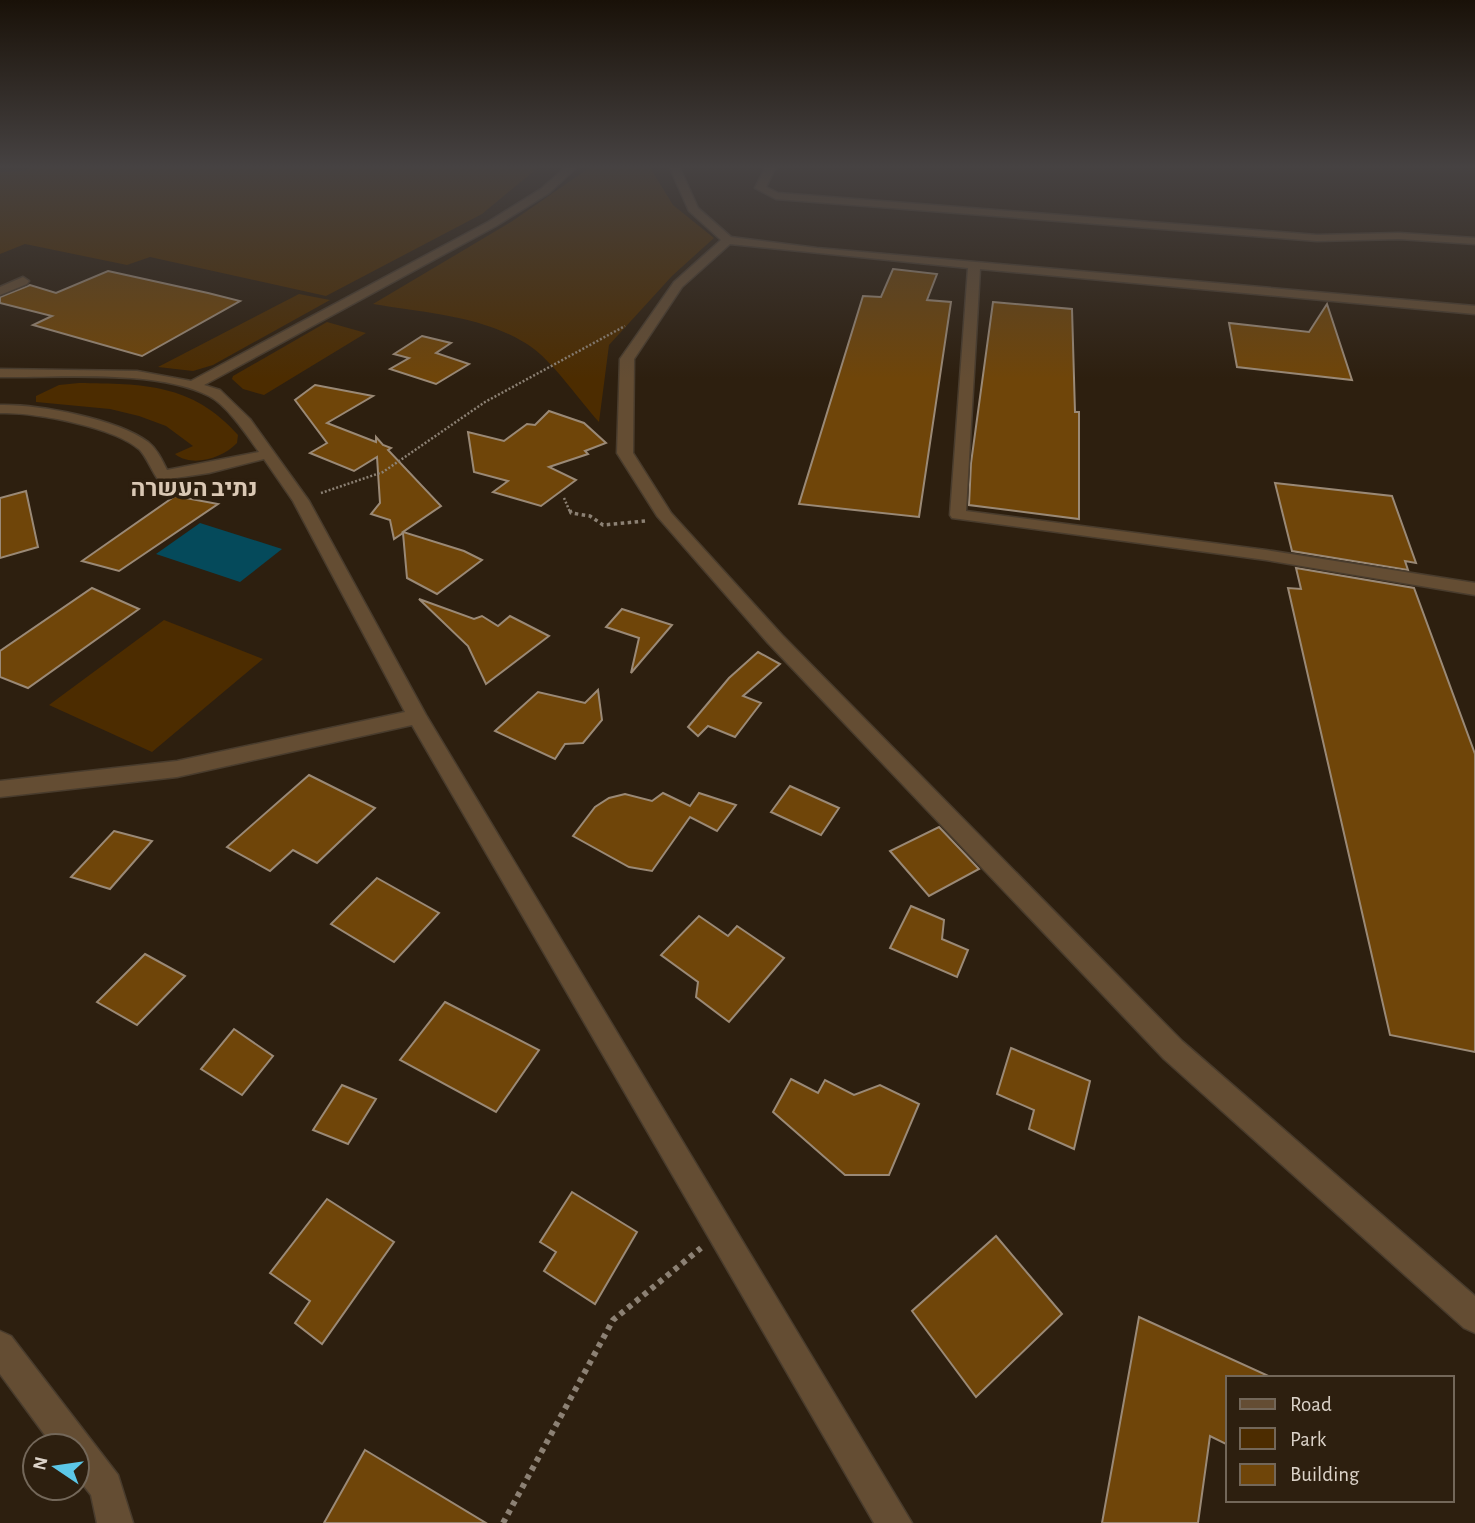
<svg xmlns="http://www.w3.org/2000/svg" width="1475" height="1523" font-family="'Alegreya Sans',Heebo,sans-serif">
	<rect width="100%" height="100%" fill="#2d1f0f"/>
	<g fill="#4c2c00">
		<polygon points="34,166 540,166 482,214 326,296 150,257 127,265 25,244 0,254 0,172 24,171"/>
		<path d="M592,166H649L673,205L714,238L672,276L609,345L599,422C580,401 555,365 534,349C489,316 426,313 373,304L511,222Z"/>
		<polygon points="299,294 330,300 213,365 193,371 158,367"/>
		<polygon points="327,322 366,333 264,395 243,389 232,379 233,376"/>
		<path d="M79,383C143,384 192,383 238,435L237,443C223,458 192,468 175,454L193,446L166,426L139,416L110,409L36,402V396L59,385Z"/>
		<polygon points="164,620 263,659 152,752 49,705"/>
	</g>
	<polygon fill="#054a5b" points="200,523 282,549 240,582 156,554"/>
	<g fill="#6f4509" stroke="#9a8976" stroke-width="2">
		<polygon points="893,269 937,274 927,300 951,302 919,517 799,504 863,296 881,297"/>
		<polygon points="108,271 208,293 240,301 142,356 33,325 52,316 0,303 0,297 30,285 56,293"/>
		<polygon points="993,302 1072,309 1075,412 1079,412 1079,519 969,505 971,463"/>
		<polygon points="1327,304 1352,380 1237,367 1229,323 1309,332"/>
		<polygon points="422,336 451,343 436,353 469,364 436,384 390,369 409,358 394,354"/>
		<polygon points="315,385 373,396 327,423 376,442 376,437 383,445 391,448 388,450 441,506 403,532 464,551 482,560 437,594 407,578 403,533 394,539 390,520 371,514 380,503 377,457 354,471 310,453 327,443 295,400"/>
		<polygon points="549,411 584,423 606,443 585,451 588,454 549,467 576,480 541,506 493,492 508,481 474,472 468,432 504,441 527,424 535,425"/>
		<polygon points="1275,483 1392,496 1416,563 1405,561 1408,570 1292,551"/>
		<polygon points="26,491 38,547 0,558 0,498"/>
		<polygon points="175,496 218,504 119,571 82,561"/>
		<polygon points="1296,568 1414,588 1475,754 1475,1052 1390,1035 1288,588 1301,589"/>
		<polygon points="92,588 139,609 28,688 0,677 0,651"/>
		<polygon points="419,599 474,619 482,616 498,626 510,616 549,636 486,684 468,646"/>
		<polygon points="622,609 672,625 631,673 639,638 606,627"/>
		<polygon points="758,652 780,664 743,696 761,703 735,737 708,726 698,736 688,727 729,678"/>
		<polygon points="598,690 602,720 583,743 565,744 555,759 495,731 538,692 585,703"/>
		<polygon points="309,775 375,808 317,863 293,850 270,871 227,847"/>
		<polygon points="790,786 839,808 821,835 771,812"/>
		<polygon points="663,793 690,806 699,793 736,805 717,831 690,817 652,871 629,867 573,836 595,807 609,798 625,794 652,801"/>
		<polygon points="939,827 979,869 929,896 890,851"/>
		<polygon points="114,831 152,841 110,889 71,877"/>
		<polygon points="377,878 439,913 394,962 331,924"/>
		<polygon points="911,906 944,920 942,939 968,950 957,977 890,948"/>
		<polygon points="699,916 728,936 737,926 784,958 729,1022 696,997 698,982 661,955"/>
		<polygon points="145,954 185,976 137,1025 97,1002"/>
		<polygon points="445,1002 539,1050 496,1112 400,1060"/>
		<polygon points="234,1029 273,1056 242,1095 201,1069"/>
		<polygon points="1011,1048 1090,1081 1074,1149 1029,1129 1034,1110 997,1094"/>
		<polygon points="791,1079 818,1093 825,1080 854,1095 880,1085 919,1104 889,1175 845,1175 773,1112"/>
		<polygon points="342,1085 376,1099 348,1144 313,1130"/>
		<polygon points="572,1192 637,1232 595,1304 544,1271 556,1252 540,1242"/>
		<polygon points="327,1199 394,1242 322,1344 295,1323 310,1301 270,1273"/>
		<polygon points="996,1236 1062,1314 976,1397 912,1311"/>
		<polygon points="1139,1317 1273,1378 1228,1378 1228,1445 1210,1436 1198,1523 1102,1523"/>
		<polygon points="365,1450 486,1523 324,1523"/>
	</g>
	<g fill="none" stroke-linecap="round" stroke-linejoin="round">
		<g stroke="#493c2d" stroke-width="3">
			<g id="minor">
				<path d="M567,166H578L549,193L496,226L204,385L220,390L250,419L309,501L426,715L912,1523H874L412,725L177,777L0,797V781L177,761L405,712L293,501L264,459L209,473L162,480L157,478C151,469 147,458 140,450C115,427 34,412 0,413V405C38,404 117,419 148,442C157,449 162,460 167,470L259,452C247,435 227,405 209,396C156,369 59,378 0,377V369L137,371L191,381L488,222L541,189Z"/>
				<polygon points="669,166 679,166 698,208 731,237 817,248 1475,306 1475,314 980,269 966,511 1266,550 1475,583 1475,595 1266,560 952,518 950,515 968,268 730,244 682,287 634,359 633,453 671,513 782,635 1182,1041 1475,1296 1475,1333 1464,1328 1164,1059 768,643 657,516 617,453 620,359 674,282 721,240 689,211"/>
				<polygon points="766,166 776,166 766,187 778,193 1317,235 1399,233 1475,238 1475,244 1399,239 1317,241 776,199 755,188"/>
				<polygon points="23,277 29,281 27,284 0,295 0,287"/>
				<polygon points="0,1331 11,1336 118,1475 133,1523 97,1523 91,1495 77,1477 77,1446 53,1446 0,1374"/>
			</g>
		</g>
		<g stroke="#8c8174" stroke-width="2.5" stroke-dasharray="2 2" stroke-linecap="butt">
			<polyline points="321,493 383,472 485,402 625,326"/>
			<polyline points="564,498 570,512"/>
		</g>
		<polyline stroke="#8c8174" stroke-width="3.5" stroke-dasharray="3.5 3.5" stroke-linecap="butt" points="570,510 571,513 590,516 603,525 645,521"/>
		<polyline stroke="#8c8174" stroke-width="6" stroke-dasharray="5 5" stroke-linecap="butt" points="503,1523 613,1320 701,1248"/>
		<use href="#minor" fill="#644d33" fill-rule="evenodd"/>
	</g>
	<linearGradient id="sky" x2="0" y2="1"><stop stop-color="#191108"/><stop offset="0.44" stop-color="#464242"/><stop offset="1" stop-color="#464242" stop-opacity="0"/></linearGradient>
	<rect width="1475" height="379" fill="url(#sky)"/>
	<g text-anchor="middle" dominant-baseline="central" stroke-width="7" stroke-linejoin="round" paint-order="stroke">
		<g font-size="24" font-weight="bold" fill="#dac8b4" stroke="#2d1f0f">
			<text x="194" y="489">נתיב העשרה</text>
		</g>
	</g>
	<rect x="1226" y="1376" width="228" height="126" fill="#2d1f0f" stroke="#736759" stroke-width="2"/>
	<rect x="1240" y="1399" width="35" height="10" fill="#644d33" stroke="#736759" stroke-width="2"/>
	<text x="1290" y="1411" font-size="21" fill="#dcd3c9">Road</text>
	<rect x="1240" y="1428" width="35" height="21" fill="#4c2c00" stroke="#736759" stroke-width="2"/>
	<text x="1290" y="1446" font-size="21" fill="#dcd3c9">Park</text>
	<rect x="1240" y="1464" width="35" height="21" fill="#6f4509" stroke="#736759" stroke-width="2"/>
	<text x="1290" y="1481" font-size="21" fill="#dcd3c9">Building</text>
	<g transform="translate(56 1467) rotate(283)"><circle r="33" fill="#2d1f0f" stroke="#736759" stroke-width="2"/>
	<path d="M0-5L12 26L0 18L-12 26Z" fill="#5cc7e7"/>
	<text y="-10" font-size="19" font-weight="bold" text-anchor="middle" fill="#dcd3c9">N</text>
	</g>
</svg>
